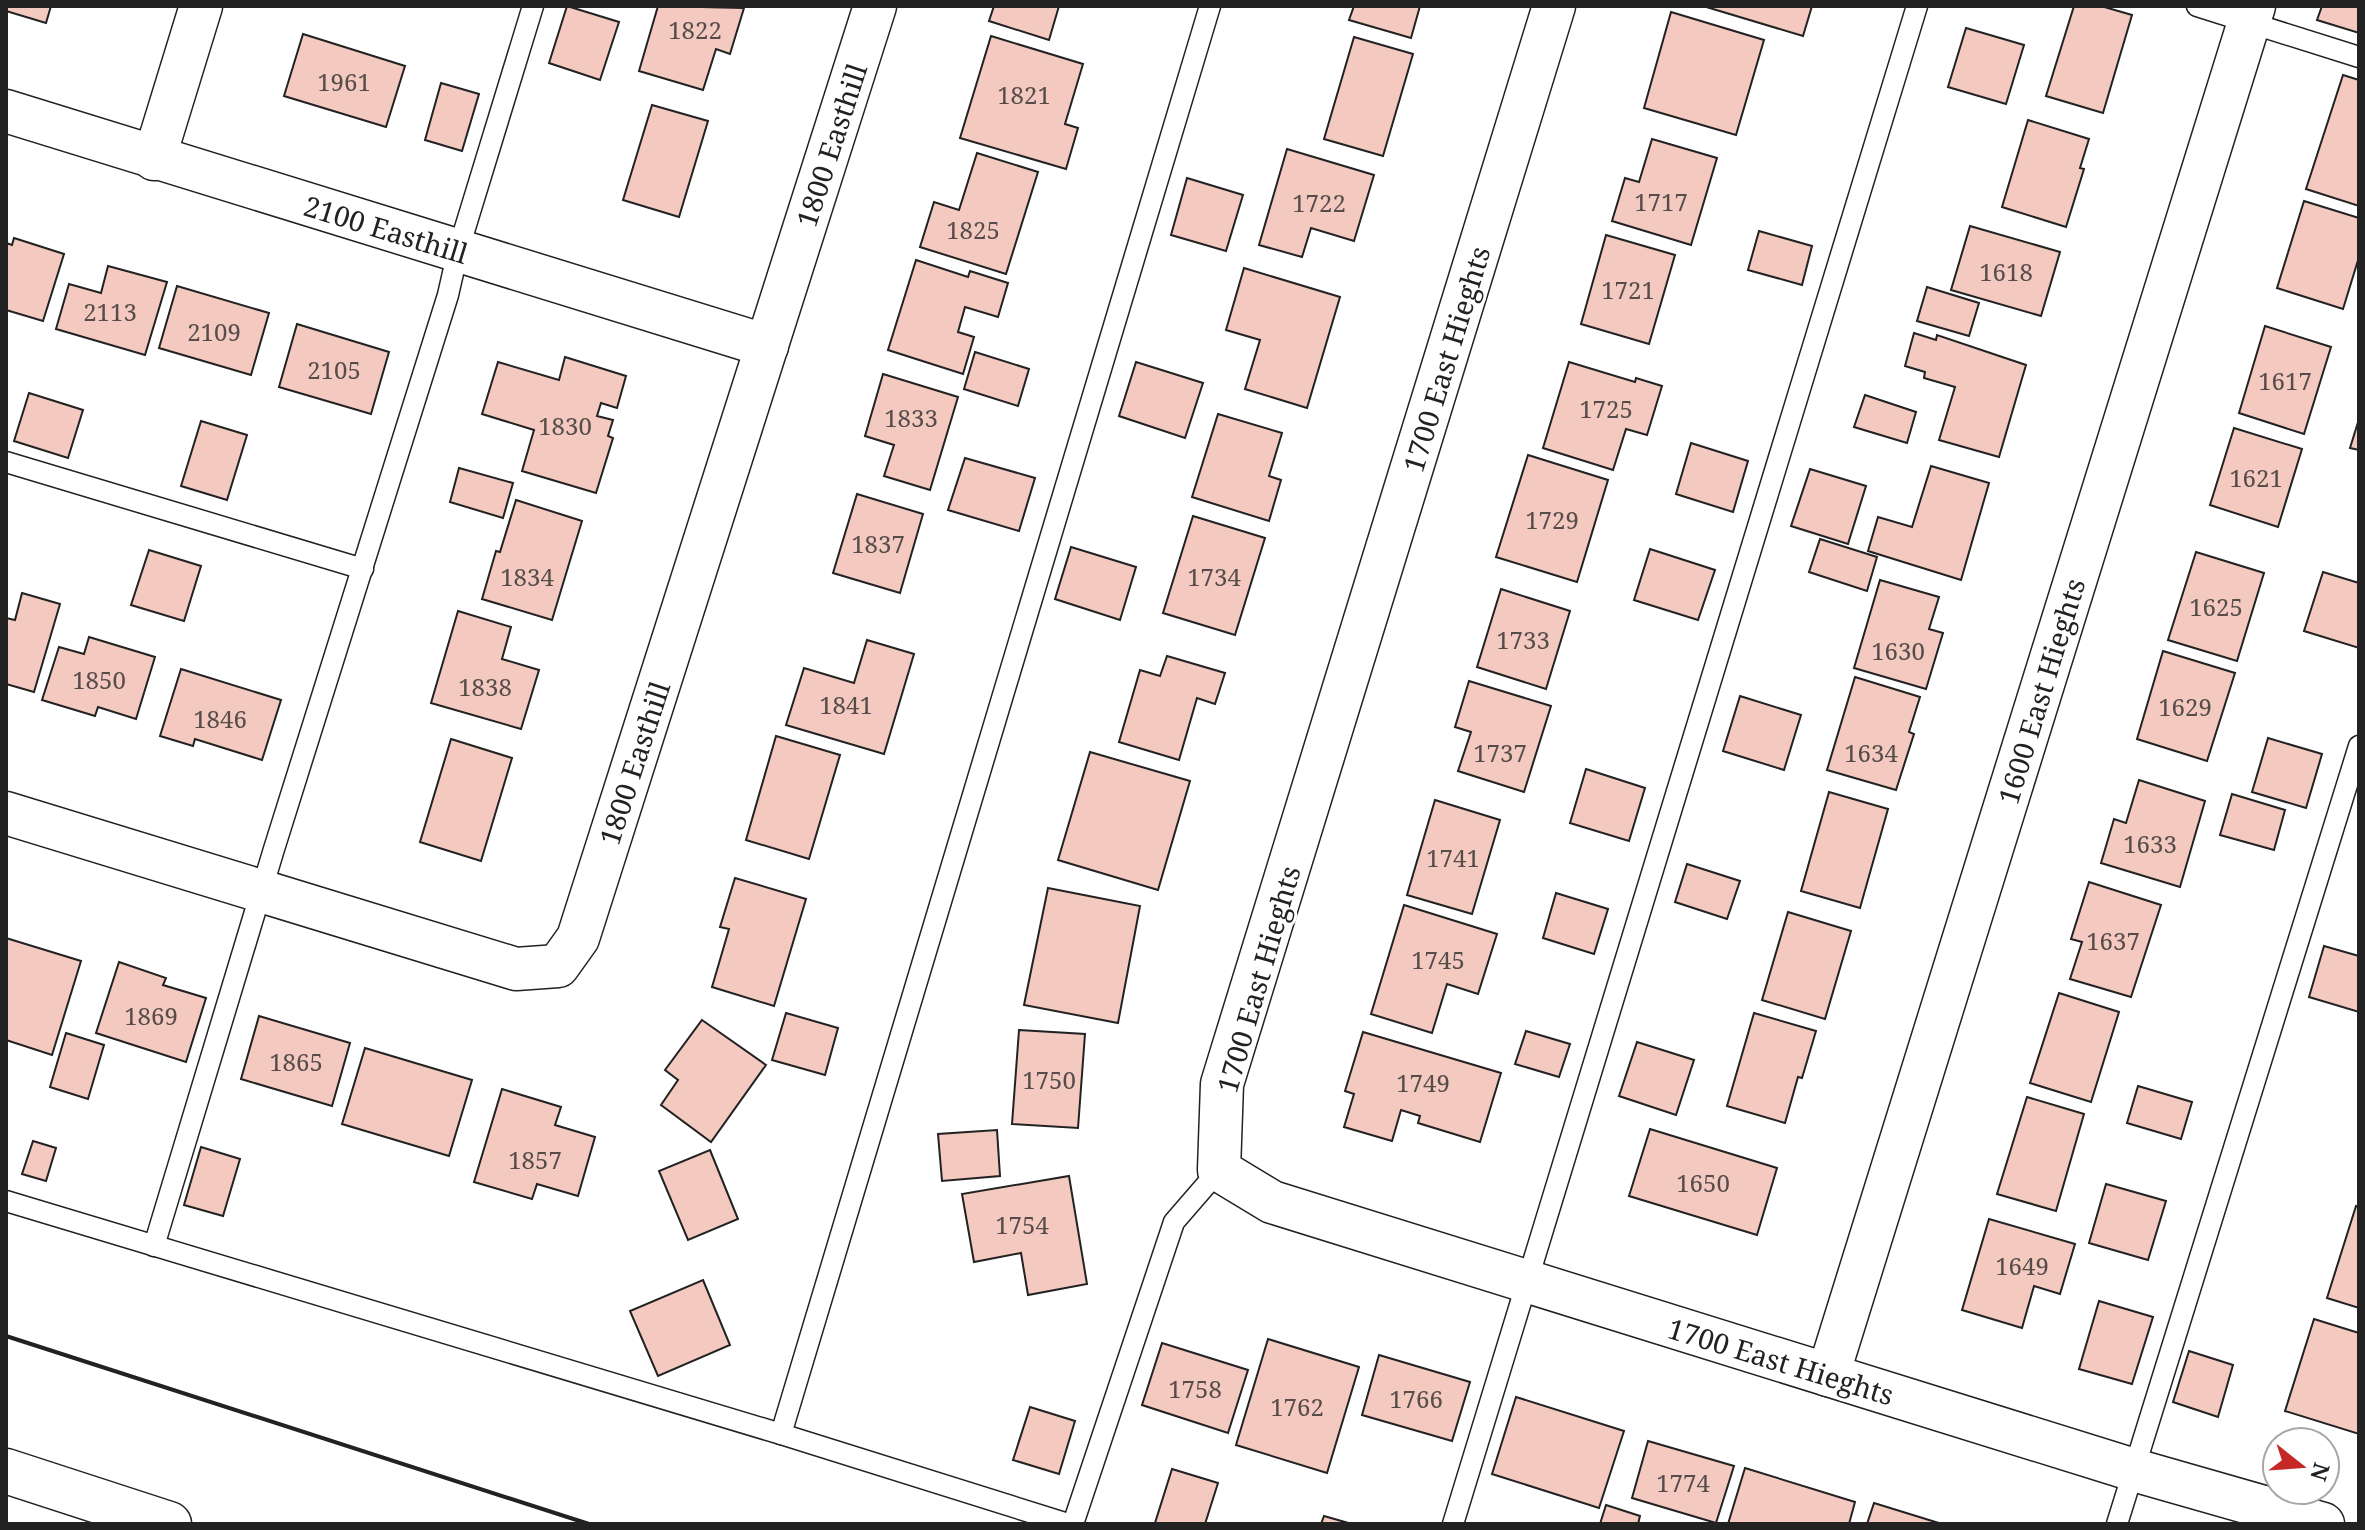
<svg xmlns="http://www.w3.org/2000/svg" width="2365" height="1530" font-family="'Noto Serif',serif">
	<rect width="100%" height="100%" fill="#fff"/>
	<g fill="#f3c9c0" stroke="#222" stroke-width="2">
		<polygon points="6,6 51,6 46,23 6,11"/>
		<polygon points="567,6 619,22 600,80 549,63"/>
		<polygon points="658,6 744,8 730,54 716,49 703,90 639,71"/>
		<polygon points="994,6 1059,6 1049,40 989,21"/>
		<polygon points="1354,6 1420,6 1411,38 1349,20"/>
		<polygon points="1703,6 1812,6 1803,36"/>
		<polygon points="2074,6 2101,6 2132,15 2103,113 2046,96"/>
		<polygon points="2322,6 2359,6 2359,33 2317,20"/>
		<polygon points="1671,12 1764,40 1736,135 1644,108"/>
		<polygon points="1966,28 2024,45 2006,104 1948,87"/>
		<polygon points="303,34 405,66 386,127 284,96"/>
		<polygon points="991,36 1083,64 1065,124 1078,128 1066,169 960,138"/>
		<polygon points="1354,37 1413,54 1383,156 1324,139"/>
		<polygon points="2343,75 2359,80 2359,206 2306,189"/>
		<polygon points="441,83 479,94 462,151 425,140"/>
		<polygon points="652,105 708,121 679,217 623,200"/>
		<polygon points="2028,120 2089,139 2080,168 2084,169 2066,227 2002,207"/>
		<polygon points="1652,139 1717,158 1691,245 1612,221 1625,178 1639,182"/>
		<polygon points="1287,149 1374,175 1354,241 1311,228 1302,257 1259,245"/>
		<polygon points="977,153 1038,172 1006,274 920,247 934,202 959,210"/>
		<polygon points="1187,178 1243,195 1226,251 1171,235"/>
		<polygon points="2304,201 2359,218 2359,257 2343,309 2277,288"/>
		<polygon points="1970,226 2060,252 2041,316 1951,290"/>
		<polygon points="1759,231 1812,246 1802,285 1748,270"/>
		<polygon points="1606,235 1675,255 1649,344 1581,324"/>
		<polygon points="14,238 64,254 43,321 6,310 6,243 12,245"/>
		<polygon points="916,260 968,277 970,271 1008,283 998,317 965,307 958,332 974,337 963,374 888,350"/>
		<polygon points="108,266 167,282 145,355 56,329 69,284 101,293"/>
		<polygon points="1244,268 1340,297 1307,408 1245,389 1260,340 1226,330"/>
		<polygon points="177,286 269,313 251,375 159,348"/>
		<polygon points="1927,287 1979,303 1969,336 1917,321"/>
		<polygon points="297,324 389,352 371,414 279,387"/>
		<polygon points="2265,326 2331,347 2304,434 2239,413"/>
		<polygon points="1914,333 1936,340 1937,335 2026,365 1999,457 1939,440 1955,387 1924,378 1925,372 1905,366"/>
		<polygon points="975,352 1029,369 1018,406 964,389"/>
		<polygon points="565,357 626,376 617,408 601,403 597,416 613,420 608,436 613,438 596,493 522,471 534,430 482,414 498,362 559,380"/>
		<polygon points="1136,362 1203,383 1185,438 1119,416"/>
		<polygon points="1569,362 1635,382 1636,378 1662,386 1647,435 1626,429 1613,470 1543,448"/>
		<polygon points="883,374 958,397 930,490 884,476 894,445 865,436"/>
		<polygon points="29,393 83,410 68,458 14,441"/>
		<polygon points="1865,395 1916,412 1907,443 1854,427"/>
		<polygon points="1218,414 1282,433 1269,476 1281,480 1269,521 1192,497"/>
		<polygon points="2359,419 2359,450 2350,448"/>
		<polygon points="201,421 247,435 227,500 181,486"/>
		<polygon points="2234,428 2302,449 2278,527 2210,505"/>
		<polygon points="1691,443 1748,461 1733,512 1676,494"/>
		<polygon points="1528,455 1608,480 1577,582 1496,557"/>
		<polygon points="965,458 1035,478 1019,531 948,510"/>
		<polygon points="1931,466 1989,483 1961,580 1868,551 1878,517 1912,527"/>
		<polygon points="459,468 513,483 503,518 450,502"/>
		<polygon points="1810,469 1866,486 1848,544 1791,526"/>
		<polygon points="857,494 923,514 900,593 833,573"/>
		<polygon points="516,500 582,521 552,620 482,599 496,551 500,552"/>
		<polygon points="1193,516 1265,538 1235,635 1163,613"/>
		<polygon points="1820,539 1877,557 1867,591 1809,572"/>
		<polygon points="1071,547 1136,567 1120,620 1055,599"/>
		<polygon points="1650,549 1715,570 1698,620 1634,600"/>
		<polygon points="149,550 201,566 184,621 131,605"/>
		<polygon points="2196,552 2264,573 2237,661 2168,640"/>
		<polygon points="2323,572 2359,583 2359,648 2304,631"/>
		<polygon points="1880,580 1939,597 1929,629 1943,633 1926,689 1854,668"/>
		<polygon points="1501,589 1570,611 1546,689 1477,667"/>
		<polygon points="22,593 60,604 34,692 6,684 6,618 15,620"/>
		<polygon points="458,611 511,627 502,659 539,670 521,729 431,703"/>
		<polygon points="89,637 155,657 136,719 98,707 95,716 42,700 59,647 84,654"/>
		<polygon points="867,640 914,654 884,754 786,725 804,668 854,683"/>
		<polygon points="2163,651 2235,673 2207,761 2137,739"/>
		<polygon points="1167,656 1225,673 1215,704 1197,698 1179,760 1119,742 1140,670 1160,676"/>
		<polygon points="181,669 281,700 262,760 195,739 193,746 160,736"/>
		<polygon points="1855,677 1920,697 1909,732 1914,734 1896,790 1827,770"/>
		<polygon points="1469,681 1551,706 1524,792 1458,771 1471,732 1455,727"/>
		<polygon points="1740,696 1801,715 1784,770 1723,751"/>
		<polygon points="776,736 840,755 809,859 746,840"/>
		<polygon points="2268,738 2322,754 2306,808 2252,792"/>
		<polygon points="451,739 512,758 481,861 420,842"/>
		<polygon points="1090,752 1190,781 1158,890 1058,860"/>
		<polygon points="1586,769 1645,788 1629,841 1570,823"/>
		<polygon points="2139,780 2205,801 2180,887 2101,863 2114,819 2126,823"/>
		<polygon points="1829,792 1888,809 1860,908 1801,891"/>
		<polygon points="2232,794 2285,810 2274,850 2220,835"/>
		<polygon points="1435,800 1500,820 1472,914 1407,895"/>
		<polygon points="1687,864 1740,881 1727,919 1675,902"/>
		<polygon points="735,878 806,899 774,1006 712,987 729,929 720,927"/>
		<polygon points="2089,882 2161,905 2131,997 2070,979 2082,942 2071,939"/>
		<polygon points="1048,888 1140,906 1118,1023 1024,1005"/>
		<polygon points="1556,893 1608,909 1594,954 1543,938"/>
		<polygon points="1404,905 1497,934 1478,994 1447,984 1432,1033 1371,1014"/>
		<polygon points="1788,912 1851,931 1825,1019 1762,1000"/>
		<polygon points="6,938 81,961 52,1055 6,1040"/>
		<polygon points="2324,946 2359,956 2359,1012 2309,997"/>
		<polygon points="119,962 166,978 163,985 206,998 186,1062 96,1033"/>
		<polygon points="2059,993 2119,1012 2091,1102 2030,1083"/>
		<polygon points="786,1013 838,1028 825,1075 772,1060"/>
		<polygon points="1754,1013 1816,1031 1802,1078 1798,1077 1785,1123 1727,1106"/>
		<polygon points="259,1016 350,1043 332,1106 241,1079"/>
		<polygon points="702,1020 766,1065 711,1142 661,1105 678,1080 665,1070"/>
		<polygon points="1019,1030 1085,1034 1078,1128 1012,1124"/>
		<polygon points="1526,1031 1570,1044 1559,1077 1515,1064"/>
		<polygon points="1363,1032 1501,1073 1480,1142 1418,1123 1420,1116 1401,1110 1392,1141 1344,1127 1354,1094 1345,1091"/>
		<polygon points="66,1033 104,1045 88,1099 50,1087"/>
		<polygon points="1637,1042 1694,1060 1676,1115 1619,1096"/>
		<polygon points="365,1048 472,1080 449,1156 342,1124"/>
		<polygon points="2138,1086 2192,1102 2181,1139 2127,1123"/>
		<polygon points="502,1089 561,1107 555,1125 595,1137 578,1196 537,1184 532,1199 474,1182"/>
		<polygon points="2027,1097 2084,1114 2056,1211 1997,1194"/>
		<polygon points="1650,1129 1777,1168 1757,1235 1629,1196"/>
		<polygon points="997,1130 1000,1176 942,1181 938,1134"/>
		<polygon points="33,1141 56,1148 46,1181 22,1174"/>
		<polygon points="201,1147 240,1159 223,1216 184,1205"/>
		<polygon points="710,1150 738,1219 688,1240 659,1171"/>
		<polygon points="1069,1176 1087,1284 1028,1295 1021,1253 974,1262 962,1194"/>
		<polygon points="2106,1184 2166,1201 2148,1260 2089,1243"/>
		<polygon points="2356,1206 2359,1207 2359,1308 2327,1298"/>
		<polygon points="1989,1219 2075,1244 2060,1294 2034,1286 2022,1328 1962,1310"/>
		<polygon points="703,1280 730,1345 658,1376 630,1311"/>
		<polygon points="2099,1301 2153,1317 2132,1384 2079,1369"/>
		<polygon points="2314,1319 2359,1333 2359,1434 2285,1411"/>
		<polygon points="1268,1339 1359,1367 1327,1473 1236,1445"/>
		<polygon points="1162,1343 1248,1370 1228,1433 1142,1405"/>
		<polygon points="2189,1351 2233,1365 2218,1417 2173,1402"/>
		<polygon points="1379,1355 1470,1382 1452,1441 1362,1415"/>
		<polygon points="1516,1397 1624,1431 1599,1508 1492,1474"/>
		<polygon points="1030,1407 1075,1421 1059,1474 1013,1460"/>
		<polygon points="1648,1441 1734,1466 1716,1523 1632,1498"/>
		<polygon points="1745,1468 1855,1502 1849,1524 1728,1524"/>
		<polygon points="1172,1469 1218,1483 1205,1524 1155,1523"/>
		<polygon points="1874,1503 1942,1524 1867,1524"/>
		<polygon points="1606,1505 1640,1516 1638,1524 1600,1524"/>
		<polygon points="1324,1516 1352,1524 1321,1524"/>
	</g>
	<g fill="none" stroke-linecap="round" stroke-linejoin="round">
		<g stroke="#222" stroke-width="23">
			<g id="service">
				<polyline points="2197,6 2359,57"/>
				<polyline points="6,462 363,569"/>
				<polyline points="6,1201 781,1434 1068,1524"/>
				<polyline points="154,1246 274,849 448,295 458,251 533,6"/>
				<polyline points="781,1434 1210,6"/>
				<polyline points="1073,1524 1174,1222 1219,1170"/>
				<polyline points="1453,1524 1917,6"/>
				<polyline points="2117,1524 2359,746"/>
			</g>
		</g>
		<g stroke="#222" stroke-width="45">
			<g id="minor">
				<polyline points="1554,6 1222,1084 1219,1170 1272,1202 2134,1470 2323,1524"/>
				<polyline points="6,111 767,346"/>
				<polyline points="154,159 201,6"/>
				<polyline points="6,813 516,969 558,966 578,938 875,6"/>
				<polyline points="1828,1375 2254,6"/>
			</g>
		</g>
		<g stroke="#222" stroke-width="47">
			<polyline id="motorway" points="6,1471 169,1524"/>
		</g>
		<use href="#service" stroke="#fff" stroke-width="20"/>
		<use href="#minor" stroke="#fff" stroke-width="42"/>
		<use href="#motorway" stroke="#fff" stroke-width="44"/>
		<polyline stroke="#222" stroke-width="4" points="6,1336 589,1524"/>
	</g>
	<g text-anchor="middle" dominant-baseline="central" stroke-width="6" stroke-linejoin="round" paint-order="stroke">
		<g font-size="24" fill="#564c4a">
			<text x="695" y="29">1822</text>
			<text x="344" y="81">1961</text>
			<text x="1024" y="94">1821</text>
			<text x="1661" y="201">1717</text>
			<text x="1319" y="202">1722</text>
			<text x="973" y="229">1825</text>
			<text x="2006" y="271">1618</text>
			<text x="1628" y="289">1721</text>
			<text x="110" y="311">2113</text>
			<text x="214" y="331">2109</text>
			<text x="334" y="369">2105</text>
			<text x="2285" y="380">1617</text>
			<text x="1606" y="408">1725</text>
			<text x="911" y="417">1833</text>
			<text x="565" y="425">1830</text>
			<text x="2256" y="477">1621</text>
			<text x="1552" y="519">1729</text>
			<text x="878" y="543">1837</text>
			<text x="527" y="576">1834</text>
			<text x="1214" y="576">1734</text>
			<text x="2216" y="606">1625</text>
			<text x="1523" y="639">1733</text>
			<text x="1898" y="650">1630</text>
			<text x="99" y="679">1850</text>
			<text x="485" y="686">1838</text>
			<text x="846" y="704">1841</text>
			<text x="2185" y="706">1629</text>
			<text x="220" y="718">1846</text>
			<text x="1500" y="752">1737</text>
			<text x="1871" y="752">1634</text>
			<text x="2150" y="843">1633</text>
			<text x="1453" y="857">1741</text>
			<text x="2113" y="940">1637</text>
			<text x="1438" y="959">1745</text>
			<text x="151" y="1015">1869</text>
			<text x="296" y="1061">1865</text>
			<text x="1049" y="1079">1750</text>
			<text x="1423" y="1082">1749</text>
			<text x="535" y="1159">1857</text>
			<text x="1703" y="1182">1650</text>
			<text x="1022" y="1224">1754</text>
			<text x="2022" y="1265">1649</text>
			<text x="1195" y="1388">1758</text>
			<text x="1416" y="1398">1766</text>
			<text x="1297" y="1406">1762</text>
			<text x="1683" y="1482">1774</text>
		</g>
		<g font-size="28" fill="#222" stroke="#fff">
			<text transform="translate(831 145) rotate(-72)">1800 Easthill</text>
			<text transform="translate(386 229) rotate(17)">2100 Easthill</text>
			<text transform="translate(1446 359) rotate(-73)">1700 East Hieghts</text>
			<text transform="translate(2041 691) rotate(-73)">1600 East Hieghts</text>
			<text transform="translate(634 763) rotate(-72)">1800 Easthill</text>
			<text transform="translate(1258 979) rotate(-74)">1700 East Hieghts</text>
			<text transform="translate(1781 1361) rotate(17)">1700 East Hieghts</text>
		</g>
	</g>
	<rect width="2365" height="1530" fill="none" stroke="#222222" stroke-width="16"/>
	<g transform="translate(2301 1466) rotate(107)"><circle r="38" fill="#ffffff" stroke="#a7a7a7" stroke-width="2"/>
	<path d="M0-6L14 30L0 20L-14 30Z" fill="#c62828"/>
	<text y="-12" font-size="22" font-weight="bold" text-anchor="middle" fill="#222222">N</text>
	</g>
</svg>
